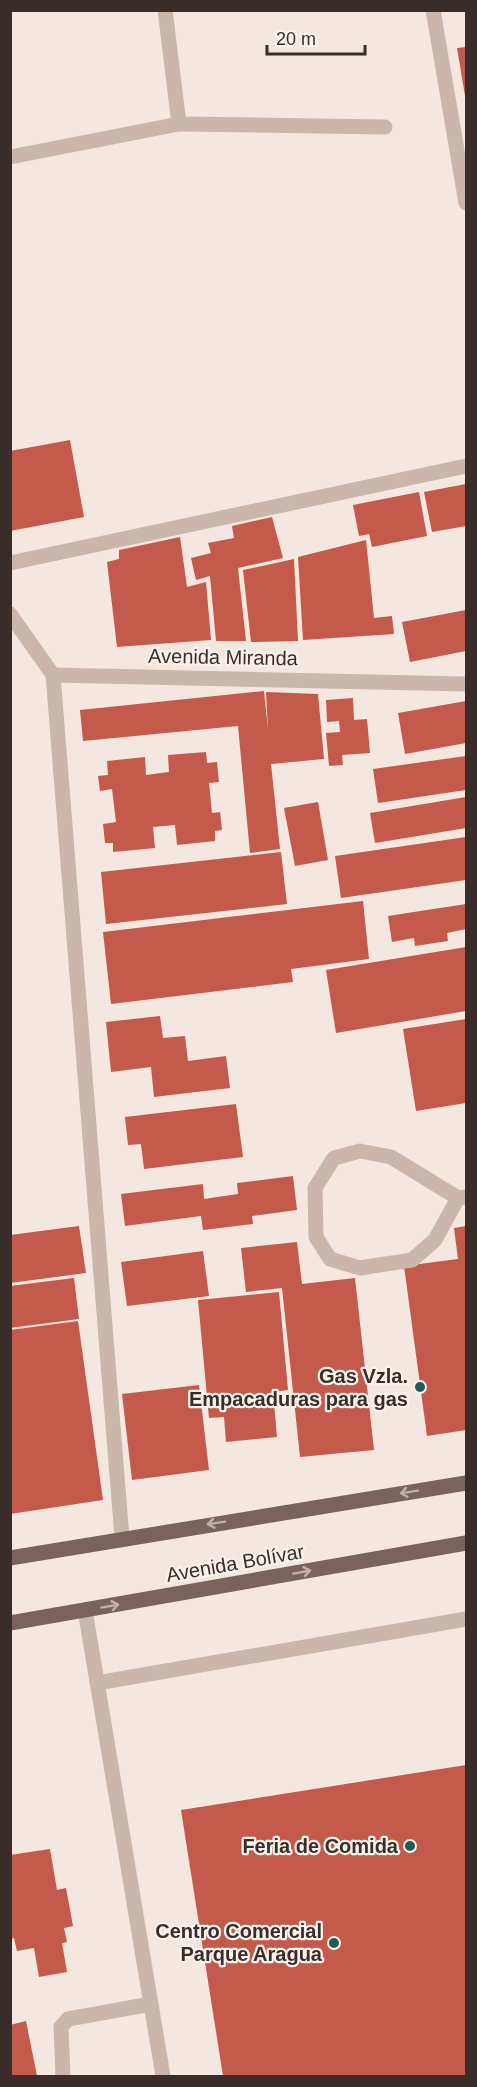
<svg xmlns="http://www.w3.org/2000/svg" width="477" height="2087" font-family="Arial,sans-serif">
	<rect width="100%" height="100%" fill="#f3e7e0"/>
	<g fill="#c45a4c">
		<polygon points="466,47 466,96 465,96 457,48"/>
		<polygon points="70,440 84,517 10,531 10,451"/>
		<polygon points="466,484 466,526 432,532 424,492"/>
		<polygon points="419,492 427,536 372,547 369,534 359,536 353,505"/>
		<polygon points="272,517 283,558 238,568 246,641 216,641 210,576 196,580 191,558 211,553 208,543 234,538 232,526"/>
		<polygon points="180,537 187,587 206,582 211,640 117,647 107,562 119,559 119,550"/>
		<polygon points="366,540 374,618 392,616 394,634 303,640 298,557"/>
		<polygon points="294,559 298,641 251,642 243,570"/>
		<polygon points="466,610 466,651 410,662 402,622"/>
		<polygon points="264,691 268,730 266,692 318,694 324,759 271,764 280,849 250,853 238,726 83,741 80,710"/>
		<polygon points="353,698 354,720 367,719 370,753 342,755 343,765 329,766 326,733 340,732 339,721 327,722 326,700"/>
		<polygon points="466,701 466,743 405,754 398,713"/>
		<polygon points="206,752 207,763 217,762 219,782 209,783 212,813 220,812 222,830 215,831 215,841 177,845 175,825 153,827 155,848 113,852 113,843 105,843 103,824 116,822 112,789 100,791 98,776 108,775 107,761 145,757 146,775 169,772 168,755"/>
		<polygon points="466,756 466,790 378,803 373,769"/>
		<polygon points="466,797 466,828 375,843 370,813"/>
		<polygon points="318,802 328,860 295,866 284,808"/>
		<polygon points="466,837 466,880 341,898 335,856"/>
		<polygon points="281,852 287,904 106,924 101,872"/>
		<polygon points="363,901 369,959 291,969 293,982 111,1004 103,932"/>
		<polygon points="466,904 466,929 447,933 448,941 415,946 414,938 392,942 388,916"/>
		<polygon points="466,947 466,1011 336,1033 326,970"/>
		<polygon points="160,1016 163,1038 185,1036 188,1061 226,1056 230,1088 154,1097 151,1067 111,1072 106,1022"/>
		<polygon points="466,1019 466,1103 416,1111 403,1029"/>
		<polygon points="236,1104 243,1157 144,1169 141,1144 128,1145 125,1117"/>
		<polygon points="293,1176 297,1210 252,1216 253,1224 203,1230 201,1216 125,1226 121,1194 203,1184 204,1199 238,1194 237,1183"/>
		<polygon points="79,1226 86,1273 10,1283 10,1235"/>
		<polygon points="466,1226 466,1430 427,1436 404,1266 458,1259 454,1228"/>
		<polygon points="297,1242 302,1284 355,1278 374,1450 300,1457 282,1288 246,1292 241,1248"/>
		<polygon points="203,1251 209,1296 127,1306 121,1262"/>
		<polygon points="74,1278 79,1319 10,1328 10,1286"/>
		<polygon points="279,1292 288,1390 273,1392 277,1437 226,1442 224,1417 209,1418 198,1300"/>
		<polygon points="78,1321 103,1500 10,1514 10,1330"/>
		<polygon points="199,1385 209,1470 132,1480 122,1394"/>
		<polygon points="466,1765 466,2076 223,2076 181,1810"/>
		<polygon points="50,1849 57,1890 66,1888 73,1926 64,1928 67,1942 62,1943 67,1972 39,1977 34,1948 17,1951 14,1938 10,1939 10,1855"/>
		<polygon points="26,2021 37,2076 10,2076 10,2025"/>
	</g>
	<g fill="none" stroke-linecap="round" stroke-linejoin="round">
		<g stroke="#cbb6ab" stroke-width="15">
			<polyline points="179,124 385,127"/>
			<polyline points="10,157 179,124 165,10"/>
			<polyline points="458,1198 435,1240 412,1260 360,1268 330,1259 316,1237 315,1188 334,1158 360,1151 391,1157 458,1198 466,1197"/>
			<polyline points="97,1683 466,1619"/>
			<polyline points="63,2076 61,2027 68,2019 151,2004"/>
		</g>
		<g stroke="#cbb6ab" stroke-width="15">
			<polyline points="433,10 466,203"/>
			<polyline points="10,563 466,466"/>
			<polyline points="10,614 53,675 466,684"/>
			<polyline points="53,675 122,1538"/>
			<polyline points="85,1610 163,2076"/>
		</g>
		<g stroke="#7b625c" stroke-width="15">
			<polyline points="10,1558 466,1483"/>
			<polyline points="10,1623 466,1543"/>
		</g>
	</g>
	<defs><path id="oneway-shaft" d="M-6 0H5M1.5-3L5.5 0L1.5 3" fill="none" stroke-width="1.6" stroke-linecap="round" stroke-linejoin="round" transform="scale(1.5)"/></defs>
	<g stroke="#c1b1ab">
		<use href="#oneway-shaft" transform="translate(409 1492) rotate(171)"/>
		<use href="#oneway-shaft" transform="translate(216 1523) rotate(171)"/>
		<use href="#oneway-shaft" transform="translate(302 1572) rotate(-10)"/>
		<use href="#oneway-shaft" transform="translate(110 1606) rotate(-10)"/>
	</g>
	<g fill="#205a57" stroke="#faf2ec" stroke-width="2">
		<circle cx="420" cy="1387" r="6"/>
		<circle cx="410" cy="1846" r="6"/>
		<circle cx="334" cy="1943" r="6"/>
	</g>
	<g text-anchor="middle" dominant-baseline="central" stroke-width="4.5" stroke-linejoin="round" paint-order="stroke">
		<g font-size="20" fill="#392d2a" stroke="#faf2ec">
			<text transform="translate(223 657) rotate(1)">Avenida Miranda</text>
			<text transform="translate(235 1563) rotate(-10)">Avenida Bolívar</text>
		</g>
		<g font-size="20" font-weight="bold" fill="#392d2a" stroke="#faf2ec" text-anchor="end">
			<text x="408" y="1376">Gas Vzla.<tspan x="408" dy="23">Empacaduras para gas</tspan></text>
			<text x="398" y="1846">Feria de Comida</text>
			<text x="322" y="1931">Centro Comercial<tspan x="322" dy="23">Parque Aragua</tspan></text>
		</g>
	</g>
	<rect width="477" height="2087" fill="none" stroke="#392d2a" stroke-width="24"/>
	<path d="M267 45v9h98v-9" fill="none" stroke="#392d2a" stroke-width="3"/>
	<text x="276" y="45" font-size="18" fill="#392d2a" stroke="#faf2ec" stroke-width="4.5" paint-order="stroke">20 m</text>
</svg>
